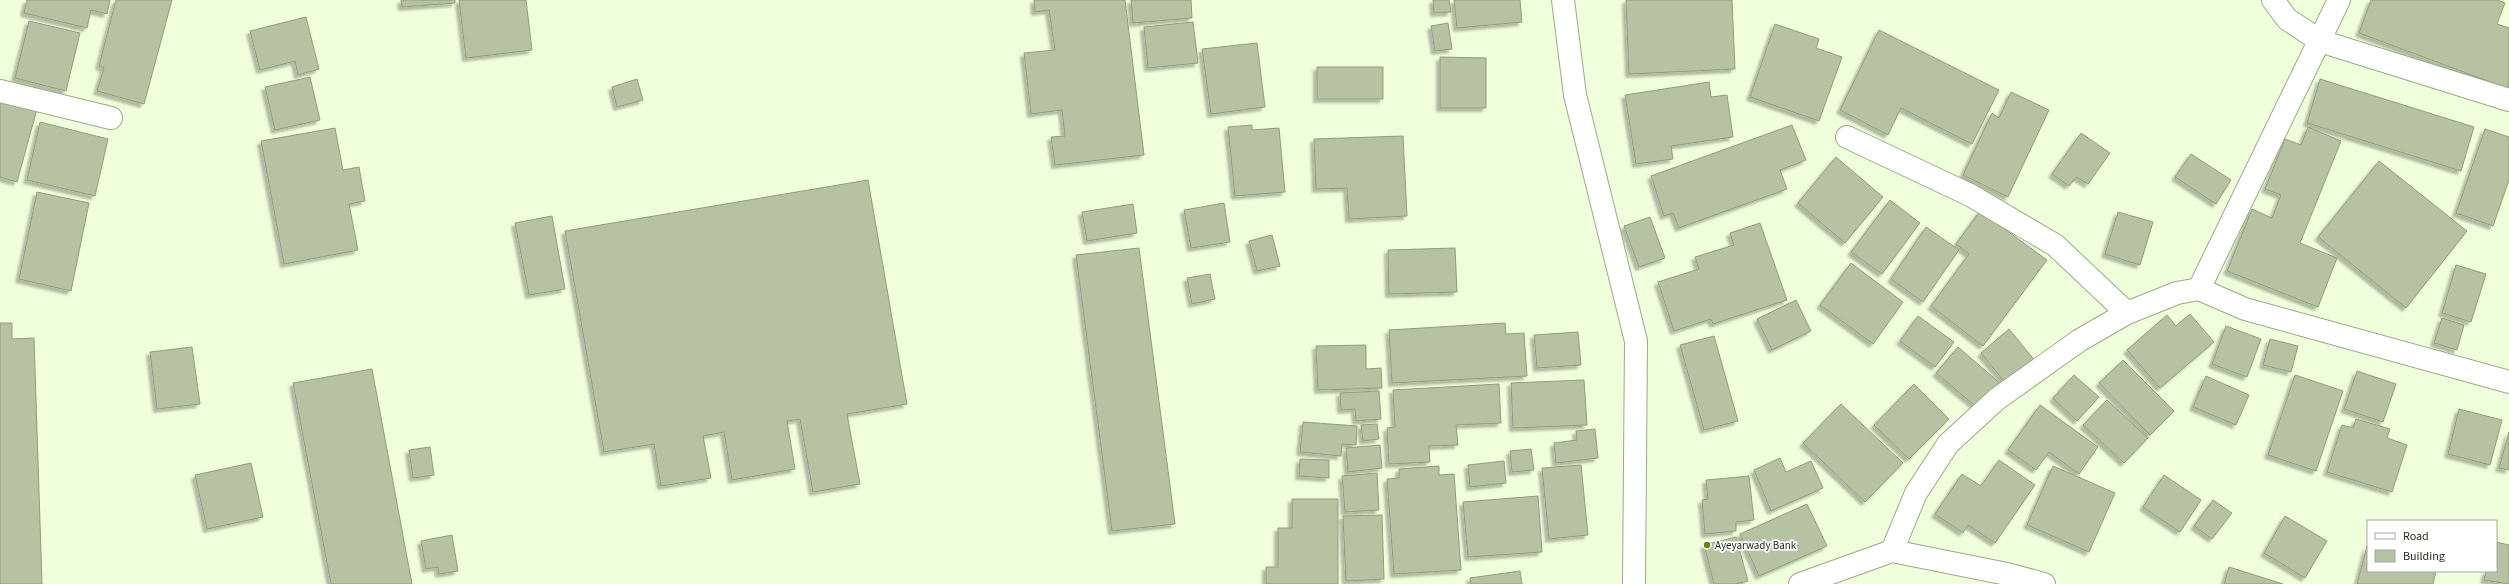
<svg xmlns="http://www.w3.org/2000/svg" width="2509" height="584" font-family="'Source Sans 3',sans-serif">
	<defs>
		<filter id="shadow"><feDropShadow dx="-3.5" dy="3.5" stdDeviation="1" flood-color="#0004"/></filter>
	</defs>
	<rect width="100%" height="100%" fill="#efffdc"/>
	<g fill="#b5c3a2" stroke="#8f9d7d" filter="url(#shadow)">
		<polygon points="27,0 110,0 107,14 91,10 87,28 24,13"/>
		<polygon points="116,0 172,0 144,104 97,91 104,68 99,66"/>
		<polygon points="401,0 455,0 455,3 402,7"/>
		<polygon points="459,0 526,0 532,50 466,58"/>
		<polygon points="1034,0 1125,0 1144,155 1055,165 1051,137 1065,136 1062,110 1031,114 1024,53 1055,50 1049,10 1035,12"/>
		<polygon points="1131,0 1191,0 1192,18 1133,23"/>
		<polygon points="1433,0 1449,0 1451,12 1434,13"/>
		<polygon points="1454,0 1520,0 1522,22 1457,28"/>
		<polygon points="1626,0 1732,0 1735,69 1629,74"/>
		<polygon points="2371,0 2498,0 2505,3 2497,24 2509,28 2509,89 2359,33"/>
		<polygon points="306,17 319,69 298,75 295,61 260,70 250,31"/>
		<polygon points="29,21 80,33 66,91 15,78"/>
		<polygon points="1193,22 1198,63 1148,68 1144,27"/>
		<polygon points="1448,23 1452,49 1435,51 1431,26"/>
		<polygon points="1775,24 1819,39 1816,48 1842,57 1819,121 1750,97"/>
		<polygon points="1879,30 1999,90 1972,144 1901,108 1888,135 1840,110"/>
		<polygon points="1257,43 1265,107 1211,114 1202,49"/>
		<polygon points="1440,57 1486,58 1486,108 1440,108"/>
		<rect x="1317" y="67" width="66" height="32"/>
		<polygon points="310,77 320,120 275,130 265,87"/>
		<polygon points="637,79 643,100 617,107 612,87"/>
		<polygon points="2320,79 2474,127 2461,171 2307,123"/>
		<polygon points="1709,82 1711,97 1727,95 1733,137 1671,146 1673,159 1636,164 1625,95"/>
		<polygon points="2011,92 2049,110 2008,197 1963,175 1992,113 1999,118"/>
		<polygon points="0,99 37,109 17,182 0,177"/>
		<polygon points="40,122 108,139 95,196 27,180"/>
		<polygon points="1252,125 1252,130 1279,128 1285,192 1235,196 1228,127"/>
		<polygon points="1792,125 1806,160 1780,170 1787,189 1679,228 1673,213 1664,216 1651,176"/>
		<polygon points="2308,127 2341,141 2300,243 2337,258 2318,307 2227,271 2252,209 2272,218 2281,195 2265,189 2285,139 2301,145"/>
		<polygon points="335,128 343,170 359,167 365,201 349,204 358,250 284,264 261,141"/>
		<polygon points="2485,129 2509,137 2509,180 2493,226 2456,213"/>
		<polygon points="2081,133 2110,153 2088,184 2076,177 2069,186 2052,174"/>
		<polygon points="1403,136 1407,216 1349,219 1347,188 1316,189 1314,139"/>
		<polygon points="2191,154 2231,180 2216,204 2175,177"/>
		<polygon points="1836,157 1883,197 1845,243 1798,203"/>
		<polygon points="2379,161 2467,231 2406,308 2318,237"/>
		<polygon points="868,180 907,404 847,414 860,484 813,492 800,419 787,421 795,469 732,480 724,432 703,436 711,478 661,486 654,444 604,452 565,231"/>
		<polygon points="37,192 89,203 71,291 19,279"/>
		<polygon points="1890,200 1920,223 1882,274 1851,252"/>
		<polygon points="1224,203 1230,242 1191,248 1184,210"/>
		<polygon points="1133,204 1137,233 1087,241 1082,212"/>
		<polygon points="1980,211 2047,260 1983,346 1931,306 1969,254 1956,244"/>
		<polygon points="2118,212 2153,222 2140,265 2105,254"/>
		<polygon points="552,216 565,289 529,295 515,223"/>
		<polygon points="1650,217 1665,258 1639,267 1624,226"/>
		<polygon points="1760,223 1787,300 1713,324 1711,319 1674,331 1658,282 1699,269 1695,257 1734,245 1730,233"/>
		<polygon points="1926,227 1959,250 1923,302 1891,279"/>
		<polygon points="1272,235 1280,266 1257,271 1249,241"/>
		<polygon points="1139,248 1175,524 1112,531 1076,255"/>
		<polygon points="1455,248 1457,292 1389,294 1388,250"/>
		<polygon points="1851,263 1903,302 1873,344 1820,305"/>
		<polygon points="2456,265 2486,274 2471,322 2442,313"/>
		<polygon points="1210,274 1215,299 1192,304 1187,278"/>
		<polygon points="1796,300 1811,331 1772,350 1757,319"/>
		<polygon points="2190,314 2214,342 2160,388 2127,350 2167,315 2176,326"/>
		<polygon points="1918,316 1954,342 1935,367 1900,341"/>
		<polygon points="2442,318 2464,325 2457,350 2434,343"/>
		<polygon points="0,323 12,323 12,339 34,338 42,584 0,584"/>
		<polygon points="1505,323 1506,334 1524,333 1527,376 1392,383 1389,330"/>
		<polygon points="2226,326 2261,339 2247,377 2212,364"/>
		<polygon points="2009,329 2036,362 2007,385 1981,353"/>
		<polygon points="1578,332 1581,365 1537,368 1534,335"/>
		<polygon points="1714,336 1738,421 1704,430 1680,345"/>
		<polygon points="2270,339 2298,346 2291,372 2263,365"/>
		<polygon points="1366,345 1366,369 1381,368 1382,388 1318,390 1316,346"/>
		<polygon points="192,347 200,404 157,409 150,352"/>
		<polygon points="1958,347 2001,384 1980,410 1936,373"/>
		<polygon points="2123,360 2174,411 2150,435 2099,383"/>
		<polygon points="372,369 412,584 331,584 293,383"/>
		<polygon points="2357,371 2396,384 2383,422 2344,409"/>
		<polygon points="2074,375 2099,397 2077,421 2053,398"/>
		<polygon points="2295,375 2343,391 2316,471 2268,455"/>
		<polygon points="2206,376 2249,395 2236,425 2193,407"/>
		<polygon points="1584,380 1587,425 1513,428 1511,383"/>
		<polygon points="1499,384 1501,423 1456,425 1458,445 1429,446 1430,462 1389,464 1387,428 1395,427 1393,390"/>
		<polygon points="1914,384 1949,419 1909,459 1874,425"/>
		<polygon points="1379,391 1381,419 1356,421 1355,409 1341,410 1340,393"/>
		<polygon points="2107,400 2148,438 2124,463 2083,425"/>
		<polygon points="1841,404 1903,463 1865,502 1803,443"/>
		<polygon points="2040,405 2098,447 2079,474 2049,452 2036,470 2008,450"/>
		<polygon points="2459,409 2502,420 2490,465 2448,454"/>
		<polygon points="2356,419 2390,429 2387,438 2407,445 2392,492 2327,472 2342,425 2353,428"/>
		<polygon points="1303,422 1357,426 1356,445 1342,444 1341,456 1300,452"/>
		<polygon points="1377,424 1379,439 1363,441 1361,425"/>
		<polygon points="1595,429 1598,458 1556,463 1554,443 1577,440 1576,431"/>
		<polygon points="2509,432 2509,470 2499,468"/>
		<polygon points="1380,445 1382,468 1348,472 1346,448"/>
		<polygon points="430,447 434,475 413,478 409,450"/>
		<polygon points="1531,449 1534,470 1512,472 1510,451"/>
		<polygon points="1780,458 1786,472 1811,461 1823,488 1771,511 1754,470"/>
		<polygon points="1300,459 1329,460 1329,478 1299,476"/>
		<polygon points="1999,460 2035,485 1995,543 1968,525 1963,533 1935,514 1962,474 1981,486"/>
		<polygon points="1504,461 1506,483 1470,487 1468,465"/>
		<polygon points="251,463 263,517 207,529 195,475"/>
		<polygon points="1581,465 1588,535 1549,539 1542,468"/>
		<polygon points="1439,466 1439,475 1454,474 1461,570 1394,574 1387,479 1399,478 1399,469"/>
		<polygon points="2053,466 2115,493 2089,552 2027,525"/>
		<polygon points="1377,473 1379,510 1345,512 1342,476"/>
		<polygon points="2164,475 2201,500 2180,532 2143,507"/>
		<polygon points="1749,476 1754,520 1736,522 1736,531 1705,534 1702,500 1708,499 1706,480"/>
		<polygon points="1538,496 1542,552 1468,557 1463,502"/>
		<polygon points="1292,499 1338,499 1338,584 1266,584 1266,567 1278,567 1278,528 1292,528"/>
		<polygon points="2213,500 2232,513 2212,539 2194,526"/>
		<polygon points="1807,504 1827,546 1759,576 1740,534"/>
		<polygon points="1382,515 1384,579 1346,581 1343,516"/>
		<polygon points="2285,516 2327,541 2305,578 2264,553"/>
		<polygon points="452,535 458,571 439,574 438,567 426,569 421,541"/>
		<polygon points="1736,537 1748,581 1735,584 1714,584 1704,545"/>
		<polygon points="2496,542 2509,545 2509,584 2484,580 2486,571 2496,571"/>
		<polygon points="2367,546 2368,571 2436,571 2433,584 2357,584"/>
		<polygon points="2229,567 2283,584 2224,584"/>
		<polygon points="1520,571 1522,584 1471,584 1470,578"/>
	</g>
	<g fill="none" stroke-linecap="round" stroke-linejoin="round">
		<g stroke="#9ba988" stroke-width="24">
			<g id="minor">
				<polyline points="2273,0 2287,19 2320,41 2509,100"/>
				<polyline points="0,91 111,118"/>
				<polyline points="1847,137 1970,195 2055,245 2127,313"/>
				<polyline points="2199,289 2339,0"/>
				<polyline points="1892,551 1916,493 1948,444 1997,399 2080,340 2127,313 2177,293 2199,289 2245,309 2509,382"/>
				<polyline points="1800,584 1892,551 2007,574 2044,584"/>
			</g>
		</g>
		<g stroke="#9ba988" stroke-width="24">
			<polyline id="major" points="1563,0 1575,95 1636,341 1634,584"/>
		</g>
		<use href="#minor" stroke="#fff" stroke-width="22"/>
		<use href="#major" stroke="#fff" stroke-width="22"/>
	</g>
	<circle fill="#618608" stroke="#fff" stroke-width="1.5" cx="1707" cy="545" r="4"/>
	<g text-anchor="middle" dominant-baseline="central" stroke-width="3.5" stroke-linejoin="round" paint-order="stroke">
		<g font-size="11" fill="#1c2215" stroke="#fff" text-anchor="start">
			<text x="1715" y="545">Ayeyarwady Bank</text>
		</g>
	</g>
	<rect x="2367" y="520" width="130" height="52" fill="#ffffff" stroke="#a4a7a1"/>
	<rect x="2375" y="533" width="20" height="6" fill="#ffffff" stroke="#a4a7a1"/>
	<text x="2403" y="540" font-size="12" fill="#1c2215">Road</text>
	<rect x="2375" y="550" width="20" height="12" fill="#b5c3a2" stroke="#a4a7a1"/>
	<text x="2403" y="560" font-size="12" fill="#1c2215">Building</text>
</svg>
